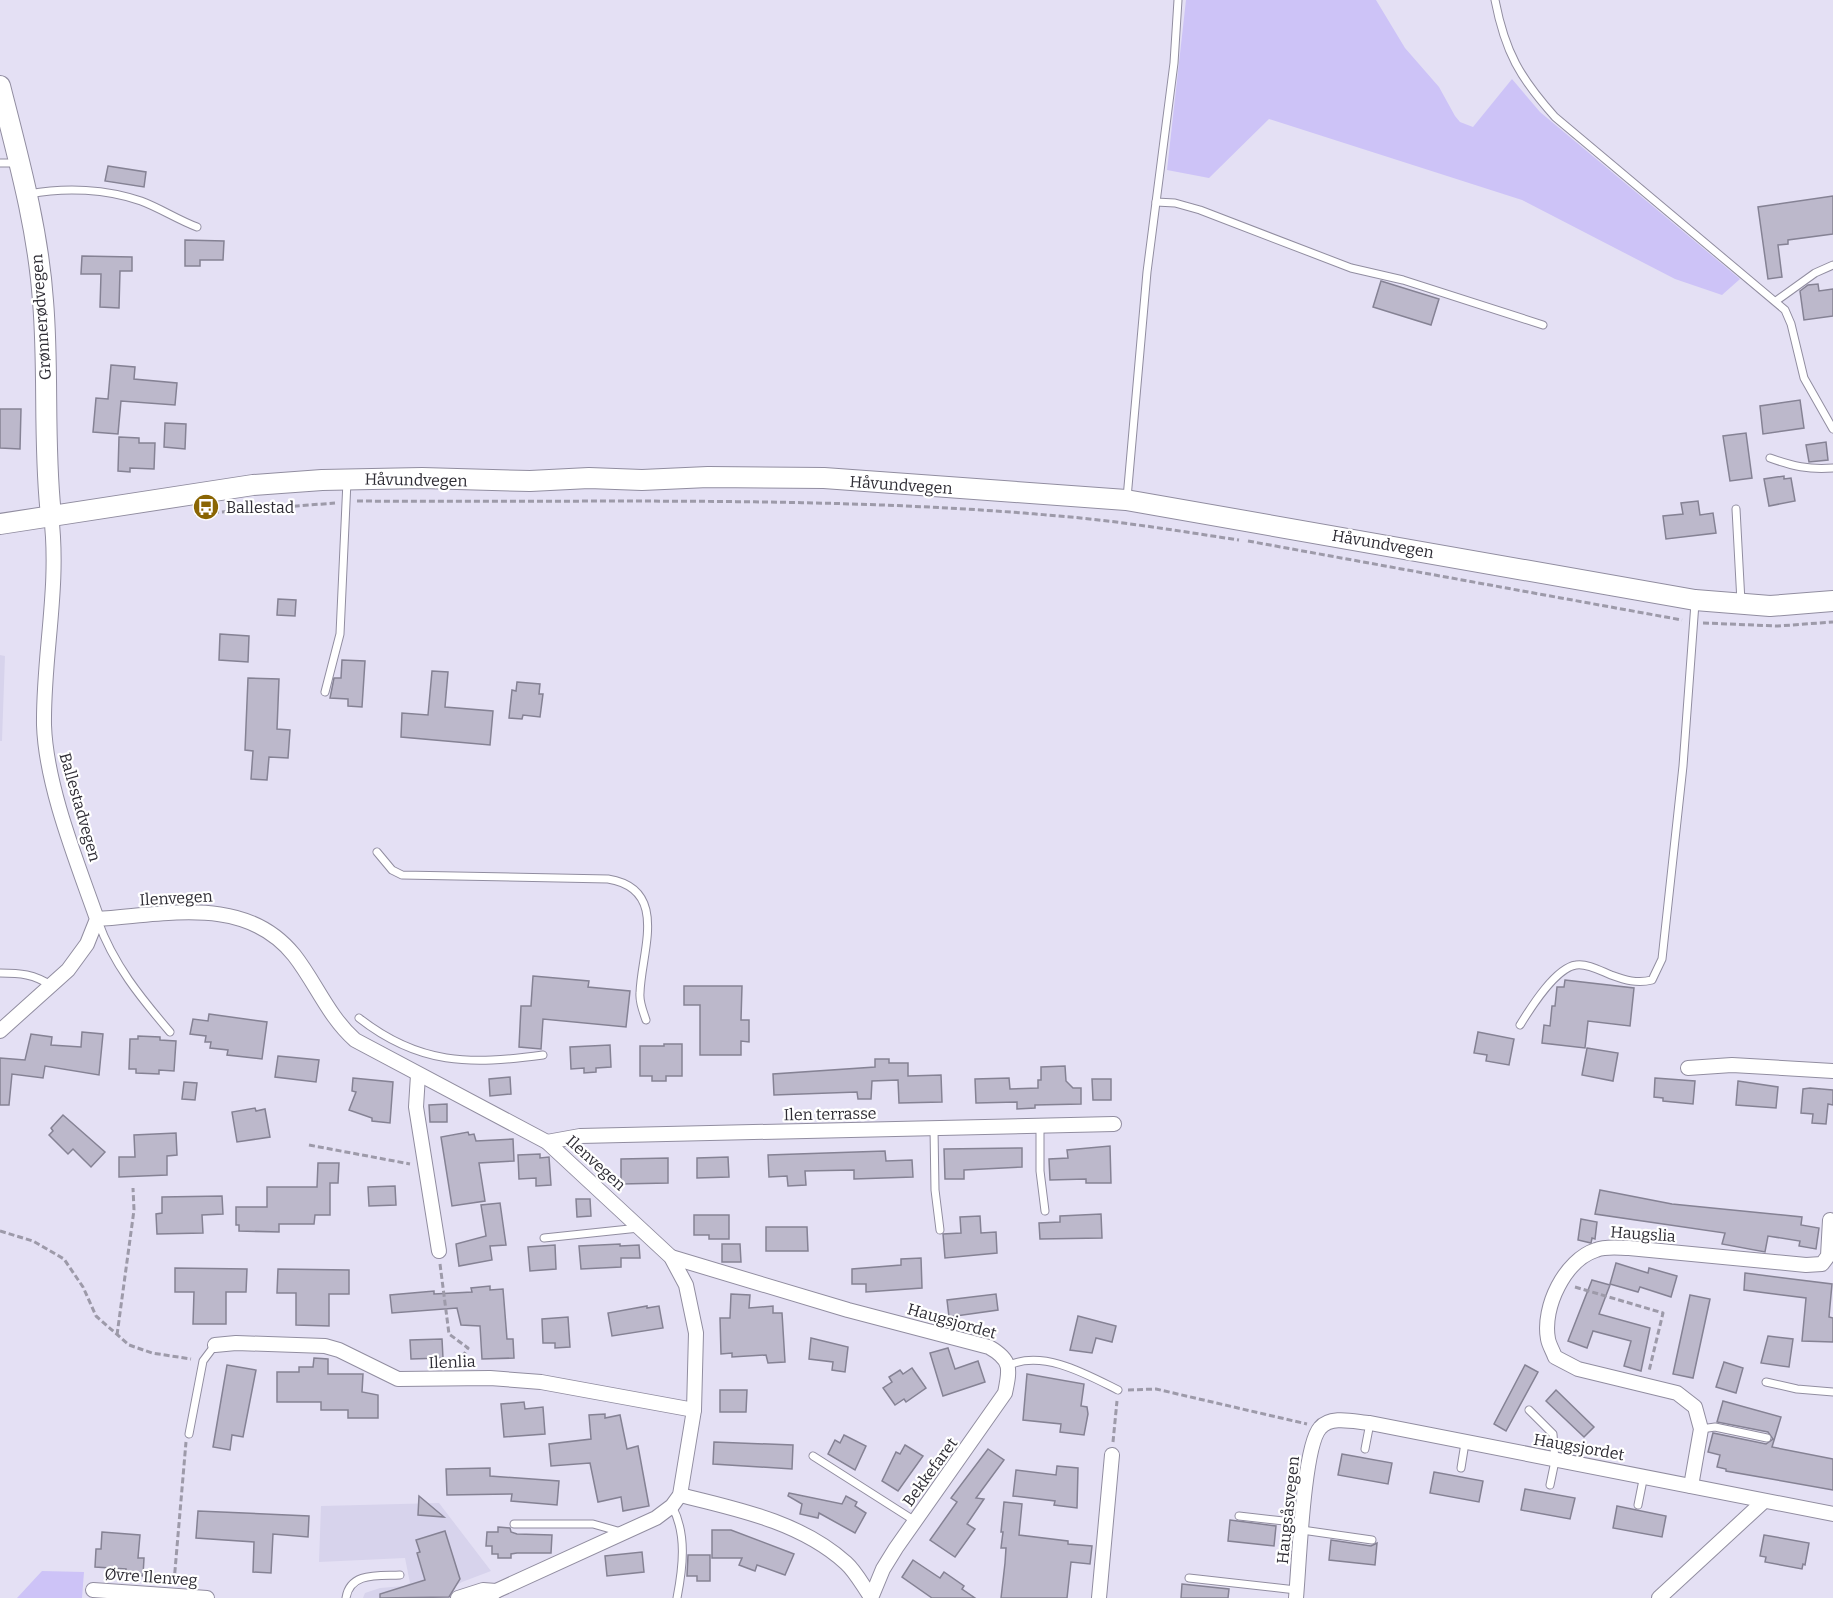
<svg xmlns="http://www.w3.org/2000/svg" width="1833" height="1598" font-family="Bitter,serif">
	<rect width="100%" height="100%" fill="#e4e0f4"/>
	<g fill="#d7d3ec">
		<polygon points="0,655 5,656 2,741 0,741"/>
		<polygon points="439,1503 491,1571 462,1582 431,1598 363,1598 365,1593 380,1588 404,1586 410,1583 405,1558 319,1562 321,1506"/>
	</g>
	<g fill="#cdc3f7">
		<polygon points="1186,0 1376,0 1405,48 1439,87 1455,116 1460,122 1473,127 1512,79 1540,112 1740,279 1722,295 1675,279 1522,200 1269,119 1209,178 1167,170"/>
		<polygon points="42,1571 84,1572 82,1598 17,1598"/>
	</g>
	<g fill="#bcb8cb" stroke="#858294" stroke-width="1.5">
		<polygon points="108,166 146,172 144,187 105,181"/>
		<polygon points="1833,196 1833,234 1788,240 1788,244 1778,245 1782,277 1768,279 1758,207"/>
		<polygon points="185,240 224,241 223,260 200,260 200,266 185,266"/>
		<polygon points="82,256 132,257 132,271 120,271 119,308 100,307 101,274 81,274"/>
		<polygon points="1381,281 1439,299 1431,325 1373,307"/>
		<polygon points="1818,284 1819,291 1833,289 1833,316 1804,320 1800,291 1808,285"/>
		<polygon points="111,365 135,367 134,379 177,383 175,405 121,401 118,434 93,432 96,398 108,399"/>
		<polygon points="1800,400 1804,428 1763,434 1760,406"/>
		<polygon points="0,409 21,409 20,449 0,448"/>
		<polygon points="165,423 186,424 185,449 164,447"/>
		<polygon points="1746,433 1752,478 1730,481 1723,436"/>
		<polygon points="119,437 139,438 139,443 155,443 154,469 130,468 130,472 118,471"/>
		<polygon points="1826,442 1828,460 1809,462 1806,445"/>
		<polygon points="1784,476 1784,479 1791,478 1795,501 1769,506 1764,479"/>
		<polygon points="1698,501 1700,515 1713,513 1716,533 1666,539 1663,516 1683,514 1681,503"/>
		<polygon points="278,599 296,600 295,616 277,615"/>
		<polygon points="220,634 249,636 248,662 219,660"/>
		<polygon points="342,660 365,661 362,707 348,706 348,699 330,698 334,678 341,678"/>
		<polygon points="432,671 448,672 445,707 493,711 490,745 401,737 402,713 428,715"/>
		<polygon points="248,678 279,679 277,729 290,730 288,758 269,757 267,780 251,779 253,751 245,750"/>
		<polygon points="517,682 540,684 539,694 543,694 540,717 523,715 522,719 509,718 512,690 516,691"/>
		<polygon points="533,976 589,981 588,987 630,991 626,1027 543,1019 541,1049 519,1047 521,1006 531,1006"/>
		<polygon points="1565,980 1634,988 1630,1026 1588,1021 1585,1048 1542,1043 1544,1025 1550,1026 1552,1006 1555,1006 1557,987 1564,987"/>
		<polygon points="684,986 742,986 741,1020 749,1020 749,1042 741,1041 741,1055 700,1055 700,1005 684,1005"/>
		<polygon points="209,1014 267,1022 262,1059 227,1055 228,1050 210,1048 211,1042 205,1042 206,1036 190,1034 193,1019 208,1021"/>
		<polygon points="82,1032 103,1034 99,1075 45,1066 43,1078 12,1074 9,1105 0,1105 0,1058 25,1060 31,1034 52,1037 51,1045 81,1047"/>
		<polygon points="1478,1032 1514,1039 1509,1065 1486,1061 1487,1055 1474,1053"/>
		<polygon points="138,1036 160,1037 160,1040 176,1041 174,1071 159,1070 159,1074 136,1073 136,1069 129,1069 130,1039 138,1039"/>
		<polygon points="664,1044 682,1044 682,1076 666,1076 666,1081 652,1081 652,1076 640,1076 640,1046 664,1046"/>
		<polygon points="610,1045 611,1067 596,1068 596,1072 584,1073 584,1068 571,1069 570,1047"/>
		<polygon points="1587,1048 1618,1053 1613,1081 1582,1075"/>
		<polygon points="278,1056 319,1060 316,1082 275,1077"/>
		<polygon points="875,1059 889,1059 889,1063 908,1063 908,1076 941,1075 942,1102 899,1103 898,1080 872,1081 871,1099 858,1099 857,1092 774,1095 773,1074 875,1067"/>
		<polygon points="1065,1066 1066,1081 1073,1088 1081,1088 1081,1104 1035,1105 1035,1108 1017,1109 1017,1102 976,1103 975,1079 1009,1078 1010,1089 1038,1088 1038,1080 1041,1080 1041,1067"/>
		<polygon points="510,1077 511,1094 490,1096 489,1079"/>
		<polygon points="353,1078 393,1082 390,1123 372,1121 372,1118 349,1110 356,1092 352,1091"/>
		<polygon points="1655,1078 1695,1081 1693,1104 1663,1101 1663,1098 1654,1097"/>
		<polygon points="1092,1079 1111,1079 1111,1100 1093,1100"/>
		<polygon points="1738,1081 1778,1087 1776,1108 1736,1105"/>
		<polygon points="184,1082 197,1083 195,1100 182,1099"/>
		<polygon points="1810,1088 1833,1090 1833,1105 1828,1104 1826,1124 1812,1123 1813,1114 1801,1113 1803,1089"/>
		<polygon points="447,1104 447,1122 430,1122 429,1105"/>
		<polygon points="255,1108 256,1111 265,1109 270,1137 237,1142 232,1112"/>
		<polygon points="63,1115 105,1152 91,1167 73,1149 68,1154 49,1135 53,1131 51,1128"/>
		<polygon points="468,1132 469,1135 474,1134 476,1141 513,1139 514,1161 479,1163 485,1201 452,1206 441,1137"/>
		<polygon points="176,1133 177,1155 167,1156 167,1175 119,1177 119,1157 135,1157 134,1135"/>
		<polygon points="1110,1146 1111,1183 1086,1183 1086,1179 1050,1180 1049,1159 1068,1158 1067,1150"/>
		<polygon points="1022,1148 1022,1167 964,1170 964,1179 945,1179 944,1149"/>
		<polygon points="885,1151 886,1161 912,1160 913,1177 854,1179 854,1170 805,1171 806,1185 788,1186 787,1176 769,1177 768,1155"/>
		<polygon points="540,1154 540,1158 549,1157 551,1185 536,1186 536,1178 519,1179 518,1155"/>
		<polygon points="728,1157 729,1177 697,1178 697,1158"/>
		<polygon points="668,1158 668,1183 621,1184 621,1159"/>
		<polygon points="318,1163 339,1163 338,1183 330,1183 330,1215 315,1215 314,1224 279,1224 279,1232 239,1231 239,1225 236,1225 236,1207 267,1207 267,1187 317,1187"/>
		<polygon points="395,1186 396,1205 369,1206 368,1187"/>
		<polygon points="1600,1190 1672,1204 1802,1217 1801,1225 1819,1228 1816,1249 1799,1246 1800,1241 1768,1236 1765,1252 1722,1244 1725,1233 1595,1214"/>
		<polygon points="222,1196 223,1214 202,1215 203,1233 157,1234 156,1214 162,1213 162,1197"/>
		<polygon points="576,1199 590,1199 591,1216 577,1217"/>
		<polygon points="500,1203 506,1245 490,1246 492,1260 459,1266 456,1244 486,1236 481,1205"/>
		<polygon points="1101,1214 1102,1238 1040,1239 1039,1223 1060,1222 1060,1216"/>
		<polygon points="694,1215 729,1215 729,1239 709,1239 709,1235 694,1235"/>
		<polygon points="980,1216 981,1233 996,1232 997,1253 945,1258 943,1234 961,1233 960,1217"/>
		<polygon points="1581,1219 1597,1222 1595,1239 1592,1238 1591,1243 1578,1240"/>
		<polygon points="766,1227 807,1227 808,1251 766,1251"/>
		<polygon points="620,1244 620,1246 639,1245 640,1258 621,1258 621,1267 581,1269 579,1246"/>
		<polygon points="722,1244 740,1244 741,1262 722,1262"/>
		<polygon points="555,1245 556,1269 530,1271 528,1247"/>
		<polygon points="921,1258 922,1288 866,1292 866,1284 852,1284 852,1269 901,1265 901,1259"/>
		<polygon points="1616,1263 1648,1273 1649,1268 1677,1276 1671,1297 1640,1287 1638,1292 1610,1284"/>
		<polygon points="175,1268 247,1269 246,1292 226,1292 226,1324 193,1324 194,1292 175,1292"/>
		<polygon points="278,1269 349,1270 349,1294 329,1294 329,1326 296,1325 296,1293 277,1293"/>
		<polygon points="1745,1273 1832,1284 1829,1317 1833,1318 1833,1342 1802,1341 1806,1298 1744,1290"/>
		<polygon points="1592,1280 1610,1285 1599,1314 1650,1328 1641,1371 1624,1366 1631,1341 1593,1331 1587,1348 1568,1341"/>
		<polygon points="490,1286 490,1290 503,1289 507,1339 513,1339 514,1358 482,1359 480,1326 461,1325 457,1308 392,1313 390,1295 434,1291 434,1294 472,1292 471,1288"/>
		<polygon points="731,1294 750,1295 749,1308 773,1306 773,1313 782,1313 785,1362 768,1363 766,1355 732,1357 732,1353 721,1354 720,1318 730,1318"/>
		<polygon points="996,1294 998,1310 949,1317 947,1300"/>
		<polygon points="1690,1295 1710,1299 1693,1378 1673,1374"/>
		<polygon points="647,1306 647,1308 659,1306 663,1328 612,1336 608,1313"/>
		<polygon points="1078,1316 1116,1326 1112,1342 1096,1338 1092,1353 1070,1350"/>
		<polygon points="568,1317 570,1347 555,1348 555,1343 543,1343 542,1319"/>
		<polygon points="1768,1336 1793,1339 1789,1367 1761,1363"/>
		<polygon points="811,1338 848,1347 845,1372 832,1370 833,1362 809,1359"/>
		<polygon points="442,1339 443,1358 411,1359 410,1340"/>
		<polygon points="948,1348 955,1369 978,1361 985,1382 943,1396 930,1353"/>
		<polygon points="314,1358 328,1359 328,1374 363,1374 362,1392 378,1395 378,1418 348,1418 348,1410 321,1410 321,1402 277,1402 277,1372 299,1372 299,1367 313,1367"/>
		<polygon points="1724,1362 1743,1368 1736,1393 1716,1387"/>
		<polygon points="227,1365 256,1370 243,1437 232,1435 230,1450 213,1447"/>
		<polygon points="1525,1365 1538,1372 1506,1431 1494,1424"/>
		<polygon points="912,1368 926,1388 906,1402 904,1399 895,1405 883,1388 892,1382 889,1377 900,1370 903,1374"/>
		<polygon points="1027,1374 1084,1384 1081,1406 1087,1407 1088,1414 1084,1435 1060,1432 1061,1424 1023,1420"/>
		<polygon points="720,1390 747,1390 746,1412 720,1412"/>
		<polygon points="1556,1390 1594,1427 1584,1437 1546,1401"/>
		<polygon points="1723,1401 1781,1417 1772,1447 1833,1459 1833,1490 1726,1471 1726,1469 1717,1467 1720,1455 1708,1452 1713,1433 1766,1444 1773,1439 1768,1432 1717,1422"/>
		<polygon points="524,1402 525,1409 543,1407 545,1434 504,1437 501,1404"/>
		<polygon points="605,1414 605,1418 620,1415 627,1449 638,1446 649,1506 623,1511 621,1497 598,1502 590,1463 551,1466 549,1444 591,1439 589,1415"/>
		<polygon points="844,1435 866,1446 855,1470 828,1454 835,1440 840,1443"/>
		<polygon points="714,1442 793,1445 792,1469 713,1464"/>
		<polygon points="905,1445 923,1456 898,1491 882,1481 896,1452 900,1454"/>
		<polygon points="988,1449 1004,1460 976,1498 984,1499 967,1524 975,1529 955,1557 930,1540 957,1502 951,1498"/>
		<polygon points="1342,1454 1392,1463 1388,1484 1338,1475"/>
		<polygon points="1057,1466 1078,1468 1077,1508 1054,1505 1055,1501 1013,1496 1016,1470 1056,1475"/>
		<polygon points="490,1468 490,1476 559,1481 557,1505 511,1501 512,1494 447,1495 446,1469"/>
		<polygon points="1434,1472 1483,1481 1479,1502 1430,1493"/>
		<polygon points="1525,1489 1575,1498 1570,1519 1521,1510"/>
		<polygon points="789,1493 842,1504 846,1496 857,1502 855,1506 866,1513 855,1533 819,1513 818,1518 800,1514 802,1504 788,1496"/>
		<polygon points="419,1496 444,1517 418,1515"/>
		<polygon points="1004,1502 1022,1504 1019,1535 1068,1541 1068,1544 1092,1546 1090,1564 1071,1562 1067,1598 1001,1598 1005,1563 1006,1548 1001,1548 1003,1532 1001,1532"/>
		<polygon points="1617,1506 1666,1516 1662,1537 1613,1528"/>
		<polygon points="198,1511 309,1516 308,1537 273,1534 271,1573 253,1572 254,1542 196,1538"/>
		<polygon points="1230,1520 1276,1526 1274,1546 1228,1541"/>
		<polygon points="498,1527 510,1528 511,1532 517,1534 552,1535 551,1553 517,1553 511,1554 511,1558 498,1558 498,1554 492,1554 492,1546 486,1546 487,1532 498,1532"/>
		<polygon points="712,1530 731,1530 794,1554 785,1575 757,1565 755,1571 739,1565 742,1558 712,1558"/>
		<polygon points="445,1531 460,1579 449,1597 380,1598 380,1594 425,1580 417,1553 420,1552 416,1540"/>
		<polygon points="102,1532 140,1535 138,1558 144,1558 143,1576 126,1575 126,1569 95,1567 96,1549 101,1549"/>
		<polygon points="1764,1535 1809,1543 1805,1565 1803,1564 1802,1569 1765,1562 1766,1557 1760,1556"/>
		<polygon points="1331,1540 1371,1546 1377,1543 1375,1565 1329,1560"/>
		<polygon points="642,1552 644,1572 607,1576 605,1556"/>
		<polygon points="688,1555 710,1555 710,1581 697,1581 697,1576 687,1576"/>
		<polygon points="913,1560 940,1578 944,1572 964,1586 962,1589 975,1598 932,1598 902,1577"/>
		<polygon points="1182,1584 1229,1589 1228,1598 1181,1598"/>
	</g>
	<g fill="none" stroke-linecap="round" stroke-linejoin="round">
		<g stroke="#918da0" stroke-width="9">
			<g id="lane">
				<path d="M1495,0C1505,52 1520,78 1555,117L1785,310L1791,324L1804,378L1833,429"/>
				<polyline points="0,163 17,163"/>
				<path d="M29,194C66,187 106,189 141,201C160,208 178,220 197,227"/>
				<polyline points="1156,202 1175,203 1200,210 1351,268 1403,280 1543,325"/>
				<polyline points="1776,301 1815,273 1833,265"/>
				<path d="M1770,458C1792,466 1809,470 1833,468"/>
				<polyline points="1127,498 1147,272 1174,63 1178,0"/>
				<polyline points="1736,509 1741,602"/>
				<polyline points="325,692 340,634 347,481"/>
				<path d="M377,852L392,870L402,875L608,879C670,889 641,952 640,993C639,1002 643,1011 646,1020"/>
				<path d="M98,921C113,964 141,998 170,1032"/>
				<path d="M0,973C20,973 34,974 52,986"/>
				<path d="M359,1018C419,1065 470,1065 543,1055"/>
				<path d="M1520,1025C1530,1009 1555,968 1576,965C1587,963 1601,971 1611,975C1625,980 1637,984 1652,980L1662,959L1683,766L1695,603"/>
				<polyline points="1040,1127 1040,1171 1045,1211"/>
				<polyline points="934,1129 935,1190 940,1230"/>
				<polyline points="544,1238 639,1228"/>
				<path d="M1009,1365C1044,1350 1086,1374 1118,1390"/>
				<polyline points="1766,1382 1797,1389 1833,1392"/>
				<polyline points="1529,1410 1553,1434 1555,1461 1550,1485"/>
				<polyline points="1701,1429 1715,1427 1767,1438"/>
				<polyline points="189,1434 203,1361 215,1345"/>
				<polyline points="1365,1449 1370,1423"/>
				<polyline points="813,1456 915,1521"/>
				<polyline points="1461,1468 1465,1443"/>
				<polyline points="1638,1505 1644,1475"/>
				<path d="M672,1506C687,1534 683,1567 677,1598"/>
				<polyline points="1239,1516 1302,1523"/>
				<polyline points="514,1524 593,1524 621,1532"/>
				<polyline points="1302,1530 1372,1540"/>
				<polyline points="1189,1578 1296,1590"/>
				<path d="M346,1598C350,1572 378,1576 400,1575"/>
			</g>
		</g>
		<g stroke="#918da0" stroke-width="16">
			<g id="street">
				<path d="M97,919C165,915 245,894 294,955C316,983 328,1016 355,1040L547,1142L671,1257L686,1285L696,1333L694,1410L680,1495L672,1506L656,1518L496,1591L486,1598"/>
				<path d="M0,1031L68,970L87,944L97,919C77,862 46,786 44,725C43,655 60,586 51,515"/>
				<polyline points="1688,1068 1732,1065 1833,1071"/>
				<polyline points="418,1075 416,1107 439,1251"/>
				<polyline points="547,1142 580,1136 1114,1124"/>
				<path d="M671,1257L848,1310L989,1347C1012,1360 1010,1369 1005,1393L896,1548L883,1569L871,1598"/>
				<polyline points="215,1345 236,1343 325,1346 339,1350 398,1379 490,1378 541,1382 694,1410"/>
				<path d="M1691,1486L1701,1429L1695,1407L1677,1393L1578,1369L1555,1357C1553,1351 1549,1345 1548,1339C1542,1307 1565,1260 1596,1250C1606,1246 1619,1248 1629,1248L1806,1265L1822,1264L1828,1256L1830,1220"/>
				<path d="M680,1495C737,1509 801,1522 846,1563C856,1572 863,1586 871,1597"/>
				<polyline points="93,1590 207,1598"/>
				<polyline points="458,1598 483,1590 496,1591"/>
				<polyline points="1099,1598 1112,1455"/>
				<path d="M1296,1598C1299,1567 1303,1447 1320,1428C1331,1415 1355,1422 1370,1423L1833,1514"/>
				<polyline points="1659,1598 1763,1502"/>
			</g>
		</g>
		<g stroke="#918da0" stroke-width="22">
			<g id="secondary">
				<path d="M0,86C18,157 38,228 43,301C49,372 43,444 51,515"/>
				<polyline points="0,524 253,485 322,480 422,478 530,481 589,478 642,480 708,477 824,478 1126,500 1695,600 1770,606 1833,601"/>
			</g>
		</g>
		<g stroke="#9d9aa9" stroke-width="3" stroke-dasharray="6 3" stroke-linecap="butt">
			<path d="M357,501C590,503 826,495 1059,516C1119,521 1179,531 1239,540"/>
			<polyline points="195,514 335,503"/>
			<polyline points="1248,541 1682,620"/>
			<polyline points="1703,623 1778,626 1833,622"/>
			<polyline points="309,1145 410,1164"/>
			<polyline points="0,1231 33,1241 64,1259 83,1287 96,1316 129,1345 152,1353 191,1359"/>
			<polyline points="440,1264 449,1334 468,1348 458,1364"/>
			<polyline points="1575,1287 1663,1313 1649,1371"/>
			<polyline points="117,1335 134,1210 133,1188"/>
			<polyline points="1128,1390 1156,1389 1307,1424"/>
			<polyline points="1113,1442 1117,1401"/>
			<polyline points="174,1582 186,1442"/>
		</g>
		<use href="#lane" stroke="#fff" stroke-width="7"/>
		<use href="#street" stroke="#fff" stroke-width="14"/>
		<use href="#secondary" stroke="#fff" stroke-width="20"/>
	</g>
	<defs>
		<g id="bus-disc" transform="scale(1.35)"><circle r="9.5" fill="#8a6503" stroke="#fff"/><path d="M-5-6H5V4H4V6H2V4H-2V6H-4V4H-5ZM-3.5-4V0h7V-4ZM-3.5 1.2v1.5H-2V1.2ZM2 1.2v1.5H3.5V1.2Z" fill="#fff"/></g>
	</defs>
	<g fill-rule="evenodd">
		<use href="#bus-disc" x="206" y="507"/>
	</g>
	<g text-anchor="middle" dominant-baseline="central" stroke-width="4.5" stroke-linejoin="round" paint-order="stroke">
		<g font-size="16" fill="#2e2c34" stroke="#fff">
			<text transform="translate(41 317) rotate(-94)">Grønnerødvegen</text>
			<text transform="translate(416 480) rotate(1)">Håvundvegen</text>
			<text transform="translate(901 485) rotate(4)">Håvundvegen</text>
			<text transform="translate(1383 544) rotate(10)">Håvundvegen</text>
			<text transform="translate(80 807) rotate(74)">Ballestadvegen</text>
			<text transform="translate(176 898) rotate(-3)">Ilenvegen</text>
			<text transform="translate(830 1114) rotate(-1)">Ilen terrasse</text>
			<text transform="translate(596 1163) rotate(42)">Ilenvegen</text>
			<text transform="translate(1643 1234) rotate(4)">Haugslia</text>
			<text transform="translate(952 1321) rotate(16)">Haugsjordet</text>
			<text transform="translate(452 1362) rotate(-2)">Ilenlia</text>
			<text transform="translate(1579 1447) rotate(10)">Haugsjordet</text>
			<text transform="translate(930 1472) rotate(-54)">Bekkefaret</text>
			<text transform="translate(1288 1510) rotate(-84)">Haugsåsvegen</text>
			<text transform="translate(151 1577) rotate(4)">Øvre Ilenveg</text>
		</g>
		<g font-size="16" fill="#2e2c34" stroke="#fff" text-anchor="start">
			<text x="226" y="507">Ballestad</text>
		</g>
	</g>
</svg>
